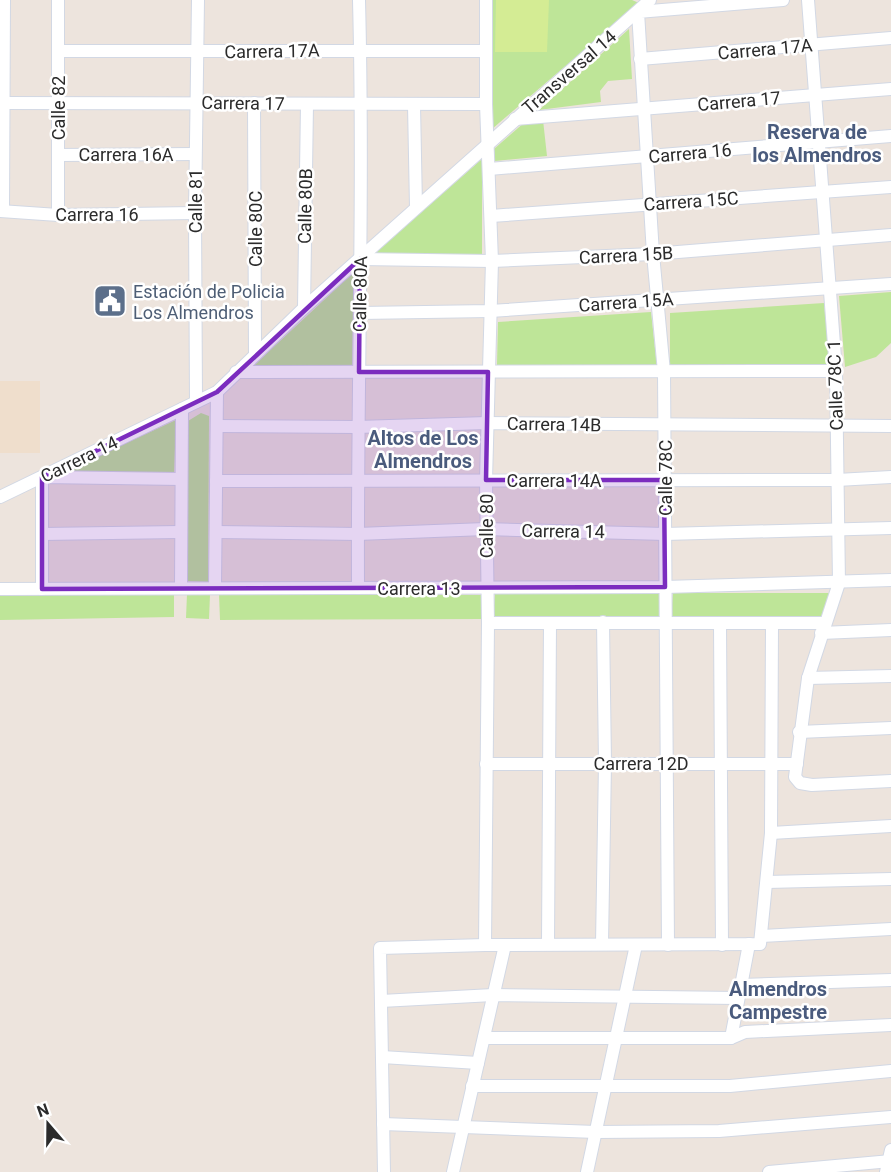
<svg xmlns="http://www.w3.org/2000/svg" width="891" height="1172" font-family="Roboto,sans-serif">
	<rect width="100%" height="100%" fill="#ede4dd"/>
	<rect fill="#efdecc" x="0" y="381" width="40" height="72"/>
	<g fill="#bee598">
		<polygon points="491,0 632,0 639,3 492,129"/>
		<polygon points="629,29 632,79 608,81 600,91 601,102 539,110"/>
		<polygon points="543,120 547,156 495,161 494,149 525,122"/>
		<polygon points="482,159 482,256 374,254"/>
		<polygon points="354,272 352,368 252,367"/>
		<polygon points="891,292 891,343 876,357 845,367 839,296"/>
		<polygon points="824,303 830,365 670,369 670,313"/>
		<polygon points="651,312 657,367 497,365 498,322"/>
		<polygon points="201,413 209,416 208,582 186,581 188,421"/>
		<polygon points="176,420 174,475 66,471"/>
		<polygon points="174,593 174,617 0,620 0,596"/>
		<polygon points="659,593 659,617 493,618 495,594"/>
		<polygon points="673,593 829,593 822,618 671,616"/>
		<polygon points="187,594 210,595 209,619 186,618"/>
		<polygon points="219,594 482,595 482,619 220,620"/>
	</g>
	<polygon fill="#d4ec94" points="496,0 549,0 547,52 495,52"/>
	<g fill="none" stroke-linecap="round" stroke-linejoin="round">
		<g stroke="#d2d8e4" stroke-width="14">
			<g id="street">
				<polyline points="808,0 836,371 839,583 808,678 795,777 800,783 812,785 891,781"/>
				<polyline points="58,51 485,51"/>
				<polyline points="640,59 891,38"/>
				<polyline points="0,103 486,104"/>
				<polyline points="254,103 255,354"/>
				<polyline points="414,105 416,207"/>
				<polyline points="515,119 891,89"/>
				<polyline points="58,155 195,154"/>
				<polyline points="489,169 891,136"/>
				<polyline points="0,211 58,215 195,213"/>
				<polyline points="3,211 4,0"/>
				<polyline points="58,215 58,0"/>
				<polyline points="491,216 891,187"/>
				<polyline points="360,259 492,261 653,254 891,235"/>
				<polyline points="304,308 307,104"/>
				<polyline points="360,313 490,311 891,284"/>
				<polyline points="236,372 836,371"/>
				<polyline points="196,402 195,213 198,0"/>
				<polyline points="217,426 357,427 487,423 891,426"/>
				<polyline points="216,481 837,480 891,477"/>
				<polyline points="0,497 217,392 304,308 650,0"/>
				<polyline points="216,532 358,534 485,529 665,534 891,528"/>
				<polyline points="42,534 180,532"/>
				<polyline points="215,587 217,392"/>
				<polyline points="181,588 182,409"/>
				<path d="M358,588C357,392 364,196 359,0"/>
				<polyline points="0,589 665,587 891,580"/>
				<polyline points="42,589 42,477 181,479"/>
				<polyline points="488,623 825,623"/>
				<polyline points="720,623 722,945"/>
				<polyline points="821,633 891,630"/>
				<polyline points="808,678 891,676"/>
				<polyline points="799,732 891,728"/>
				<polyline points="486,764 797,764"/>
				<polyline points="771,833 891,826"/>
				<polyline points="767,882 891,879"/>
				<polyline points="761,936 891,929"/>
				<polyline points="548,944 550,623"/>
				<polyline points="602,944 605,763 603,622"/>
				<polyline points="485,945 488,623 486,480 492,261 486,104 486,0"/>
				<polyline points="668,945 664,372 653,254 638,12 783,0"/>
				<polyline points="741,985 891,980"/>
				<polyline points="381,1001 493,995 738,998"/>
				<polyline points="484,1038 731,1038 745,1032 891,1025"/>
				<polyline points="731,1038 749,944"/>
				<polyline points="382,1057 478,1063"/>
				<polyline points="472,1086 730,1086 891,1071"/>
				<polyline points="383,1124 596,1132 719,1131 891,1117"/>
				<polyline points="384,1172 380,948 485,945 760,944 771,833 772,624"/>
				<polyline points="453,1172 505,945"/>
				<polyline points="587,1172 636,945"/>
				<polyline points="769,1172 891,1161"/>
				<polyline points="886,1172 891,1150"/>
			</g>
		</g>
		<use href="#street" stroke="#fff" stroke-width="12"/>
	</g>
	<path fill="#7b2cbf" fill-opacity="0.2" stroke="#7b2cbf" stroke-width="4.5" stroke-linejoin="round" d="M360,259L359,372H488L486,480H664L665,587L42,589V477L217,392Z"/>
	<defs>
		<g id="civic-square" transform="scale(1.725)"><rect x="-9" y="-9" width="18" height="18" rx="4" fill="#5c6f8a" stroke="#fff"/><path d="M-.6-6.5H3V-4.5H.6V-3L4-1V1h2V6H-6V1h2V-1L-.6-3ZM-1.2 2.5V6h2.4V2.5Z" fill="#fff"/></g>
	</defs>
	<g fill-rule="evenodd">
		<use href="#civic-square" x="110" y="301"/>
	</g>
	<g text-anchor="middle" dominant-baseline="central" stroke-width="5" stroke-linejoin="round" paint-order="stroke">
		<g font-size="18" fill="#2b2b2b" stroke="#fff">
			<text transform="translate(765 49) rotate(-5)">Carrera 17A</text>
			<text transform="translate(272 51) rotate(-1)">Carrera 17A</text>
			<text transform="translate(569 72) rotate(-41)">Transversal 14</text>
			<text transform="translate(739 101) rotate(-5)">Carrera 17</text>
			<text transform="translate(243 103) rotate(1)">Carrera 17</text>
			<text transform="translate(58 108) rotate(-90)">Calle 82</text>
			<text transform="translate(690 153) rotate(-5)">Carrera 16</text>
			<text x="126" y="154">Carrera 16A</text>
			<text transform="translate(195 201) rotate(-90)">Calle 81</text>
			<text transform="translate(691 201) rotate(-4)">Carrera 15C</text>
			<text transform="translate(305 206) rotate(-89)">Calle 80B</text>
			<text x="97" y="214">Carrera 16</text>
			<text transform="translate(255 229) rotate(-90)">Calle 80C</text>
			<text transform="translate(626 255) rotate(-3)">Carrera 15B</text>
			<text transform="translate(360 294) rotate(-89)">Calle 80A</text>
			<text transform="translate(626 302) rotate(-4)">Carrera 15A</text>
			<text transform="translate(835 385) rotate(-92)">Calle 78C 1</text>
			<text transform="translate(554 424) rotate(1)">Carrera 14B</text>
			<text transform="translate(79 459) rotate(-26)">Carrera 14</text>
			<text transform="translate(665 478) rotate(-90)">Calle 78C</text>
			<text x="554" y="480">Carrera 14A</text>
			<text transform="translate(486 526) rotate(-90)">Calle 80</text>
			<text transform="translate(563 531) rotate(1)">Carrera 14</text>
			<text x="419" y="588">Carrera 13</text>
			<text x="641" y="763">Carrera 12D</text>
		</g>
		<g font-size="18" fill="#4e5e75" stroke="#fff" text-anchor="start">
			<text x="133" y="291">Estación de Policia<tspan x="133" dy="21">Los Almendros</tspan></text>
		</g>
		<g font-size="20" font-weight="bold" fill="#4a5b7d" stroke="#fff">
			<text x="817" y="132">Reserva de<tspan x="817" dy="23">los Almendros</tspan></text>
			<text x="423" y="438">Altos de Los<tspan x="423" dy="23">Almendros</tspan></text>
			<text x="778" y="989">Almendros<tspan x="778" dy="23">Campestre</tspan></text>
		</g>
	</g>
	<g transform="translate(48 1124) rotate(340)" stroke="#ffffff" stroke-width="4.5" paint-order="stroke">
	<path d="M0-4.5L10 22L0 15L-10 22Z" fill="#2b2b2b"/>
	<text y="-9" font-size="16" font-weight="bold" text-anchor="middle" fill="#2b2b2b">N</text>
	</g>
</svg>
